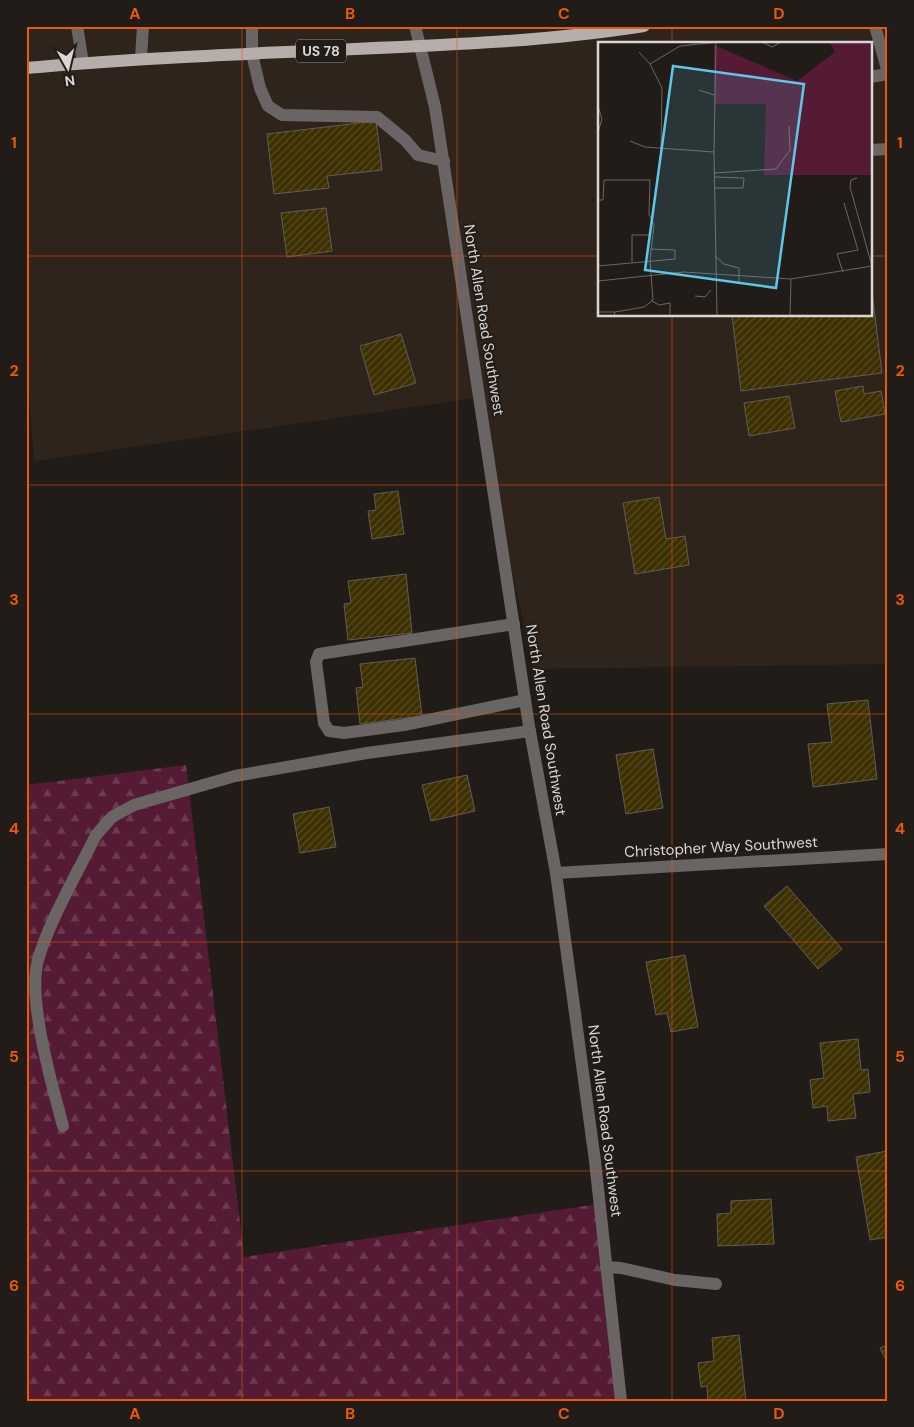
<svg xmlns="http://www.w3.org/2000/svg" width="914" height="1427" font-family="'DM Sans',sans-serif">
	<defs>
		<pattern id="forest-firs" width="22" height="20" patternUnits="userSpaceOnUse" patternTransform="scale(1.25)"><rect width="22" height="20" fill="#551b34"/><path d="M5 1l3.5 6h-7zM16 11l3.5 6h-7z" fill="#6d3b50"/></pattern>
		<pattern id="building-hatch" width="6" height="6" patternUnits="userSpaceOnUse" patternTransform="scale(1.25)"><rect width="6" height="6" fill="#3c2f00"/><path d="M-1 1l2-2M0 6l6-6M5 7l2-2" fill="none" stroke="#584c24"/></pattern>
	</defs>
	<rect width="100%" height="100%" fill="#221c18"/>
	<path fill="#2f241b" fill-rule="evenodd" d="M26,26H888V664L533,669L476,398L34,461L26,352ZM599,44H870V315H599Z"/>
	<polygon fill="url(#forest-firs)" points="186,765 244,1257 598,1204 625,1401 26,1401 26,785"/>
	<g fill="url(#building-hatch)" stroke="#605d55">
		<polygon points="376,121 382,170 327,176 329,188 274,194 267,134"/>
		<polygon points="326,208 332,251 287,257 281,213"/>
		<polygon points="870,276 882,373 741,391 732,315 870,315"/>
		<polygon points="401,334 416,383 374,395 360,346"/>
		<polygon points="863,386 864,394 881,391 885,414 841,422 835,391"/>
		<polygon points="789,396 795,428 749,436 744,403"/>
		<polygon points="398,491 404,534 372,539 368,511 376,510 374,494"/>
		<polygon points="659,497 666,539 685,536 689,565 635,574 623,503"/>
		<polygon points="406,574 412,633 348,640 344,604 351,603 348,581"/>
		<polygon points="415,658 422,716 360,724 356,688 363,687 360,664"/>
		<polygon points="868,700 877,779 813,787 808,744 832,742 827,704"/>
		<polygon points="653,749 663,808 626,814 616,755"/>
		<polygon points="467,775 475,811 431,821 422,785"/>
		<polygon points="329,807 336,847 300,853 293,814"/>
		<polygon points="787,886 842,949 818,969 764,906"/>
		<polygon points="685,955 698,1027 671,1032 667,1013 656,1015 646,962"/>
		<polygon points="858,1039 861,1070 868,1069 870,1092 853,1094 856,1118 828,1121 827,1106 813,1108 810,1080 824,1078 820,1043"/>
		<polygon points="887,1151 888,1237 870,1240 856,1157"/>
		<polygon points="771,1199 774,1244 718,1246 717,1214 731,1213 731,1201"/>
		<polygon points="739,1335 746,1401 708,1401 707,1386 701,1387 698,1363 714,1361 712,1338"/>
		<polygon points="888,1345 888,1364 880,1348"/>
	</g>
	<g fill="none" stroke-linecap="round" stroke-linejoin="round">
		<g stroke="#6a6564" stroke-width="12">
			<polyline points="77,26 83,63"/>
			<polyline points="252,26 252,54 260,88 268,106 282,115 377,117 405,140 418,155 444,161"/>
			<polyline points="415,26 435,107 529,726 556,873 595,1161 621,1401"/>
			<polyline points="875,26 888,73"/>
			<polyline points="141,58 143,26"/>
			<polyline points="870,77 888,74"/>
			<polyline points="870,150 888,149"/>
			<polyline points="514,624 319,654 316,662 324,723 329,731 344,733 404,725 525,700"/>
			<polyline points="556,873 888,854"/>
			<path d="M63,1126C52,1085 27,999 38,960C49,921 78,872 96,835L112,817L134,805L235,776L367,753L530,731"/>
			<polyline points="606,1267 621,1268 675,1280 716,1284"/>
		</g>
		<path stroke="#b7aeac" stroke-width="12" d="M26,68C136,58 245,54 354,49C451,45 549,41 644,26"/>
	</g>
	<path fill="none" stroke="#e8590c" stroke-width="1" stroke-opacity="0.55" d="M242,26V1401M457,26V1401M672,26V44M26,256H599M870,256H888M672,315V1401M26,485H888M26,714H888M26,942H888M26,1171H888"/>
	<g text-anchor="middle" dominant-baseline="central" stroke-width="4" stroke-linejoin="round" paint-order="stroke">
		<rect fill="#221c18" stroke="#a39e9b" stroke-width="1" x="296" y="39.5" width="50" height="23" rx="4"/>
		<g font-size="14" font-weight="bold" fill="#dad6d3">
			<text x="321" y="51">US 78</text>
		</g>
		<g font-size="15" fill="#dad6d3" stroke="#221c18">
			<text transform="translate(484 320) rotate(81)">North Allen Road Southwest</text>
			<text transform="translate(546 720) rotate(81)">North Allen Road Southwest</text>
			<text transform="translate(721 847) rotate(-3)">Christopher Way Southwest</text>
			<text transform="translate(605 1121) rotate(83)">North Allen Road Southwest</text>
		</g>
	</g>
	<g transform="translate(598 42)">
		<rect width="274" height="274" fill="#221c18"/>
		<path d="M231,0H274V133H166L168,62H116V3L199,39L237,10Z" fill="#551b34"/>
		<path fill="none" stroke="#6c6663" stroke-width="1" d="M118,0L116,110L119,273M164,0L174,5L183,0M41,10L52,22L64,46L63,106M52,22L82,4L122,0M101,48L116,53M0,64L4,77L0,90M32,99L47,105L116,110M116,131L178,127L192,108L191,84M117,135L146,136L145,146H117M259,136L253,138L252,145L274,224M0,158H5L6,138H52L51,172L56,183L52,218L55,258L46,265L17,270M117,214L126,222L141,226V242M34,220V193H52M0,224L77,217V208L52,207M245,230L239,212L260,208L246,161M0,239L86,230L193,237L274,224M97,254L107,255L113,248M54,259L61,263L72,261V273M0,270H17L16,273M192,273L193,237"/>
		<path fill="#5dc7e8" fill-opacity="0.15" stroke="#5dc7e8" stroke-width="2.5" d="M75,24L206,42L178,246L47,228Z"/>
		<rect width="274" height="274" fill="none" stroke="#dad6d3" stroke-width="2.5"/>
	</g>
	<rect width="914" height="1427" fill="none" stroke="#221c18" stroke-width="55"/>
	<g transform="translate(68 68) rotate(172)" stroke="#221c18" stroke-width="4" paint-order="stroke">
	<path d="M0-4L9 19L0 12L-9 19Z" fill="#dad6d3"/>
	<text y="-8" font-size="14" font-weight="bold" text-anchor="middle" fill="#dad6d3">N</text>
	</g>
	<rect x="28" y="28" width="858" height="1372" fill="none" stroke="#e8590c" stroke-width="2"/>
	<g font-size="16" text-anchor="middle" font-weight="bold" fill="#e8590c">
		<text x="135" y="19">A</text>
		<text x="350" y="19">B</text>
		<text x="564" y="19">C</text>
		<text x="779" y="19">D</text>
		<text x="14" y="148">1</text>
		<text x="900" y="148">1</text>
		<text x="14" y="376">2</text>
		<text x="900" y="376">2</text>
		<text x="14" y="605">3</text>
		<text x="900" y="605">3</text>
		<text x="14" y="834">4</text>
		<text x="900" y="834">4</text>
		<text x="14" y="1062">5</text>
		<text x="900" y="1062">5</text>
		<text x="14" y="1291">6</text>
		<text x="900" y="1291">6</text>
		<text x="135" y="1419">A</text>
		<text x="350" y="1419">B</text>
		<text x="564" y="1419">C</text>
		<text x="779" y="1419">D</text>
	</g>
</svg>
